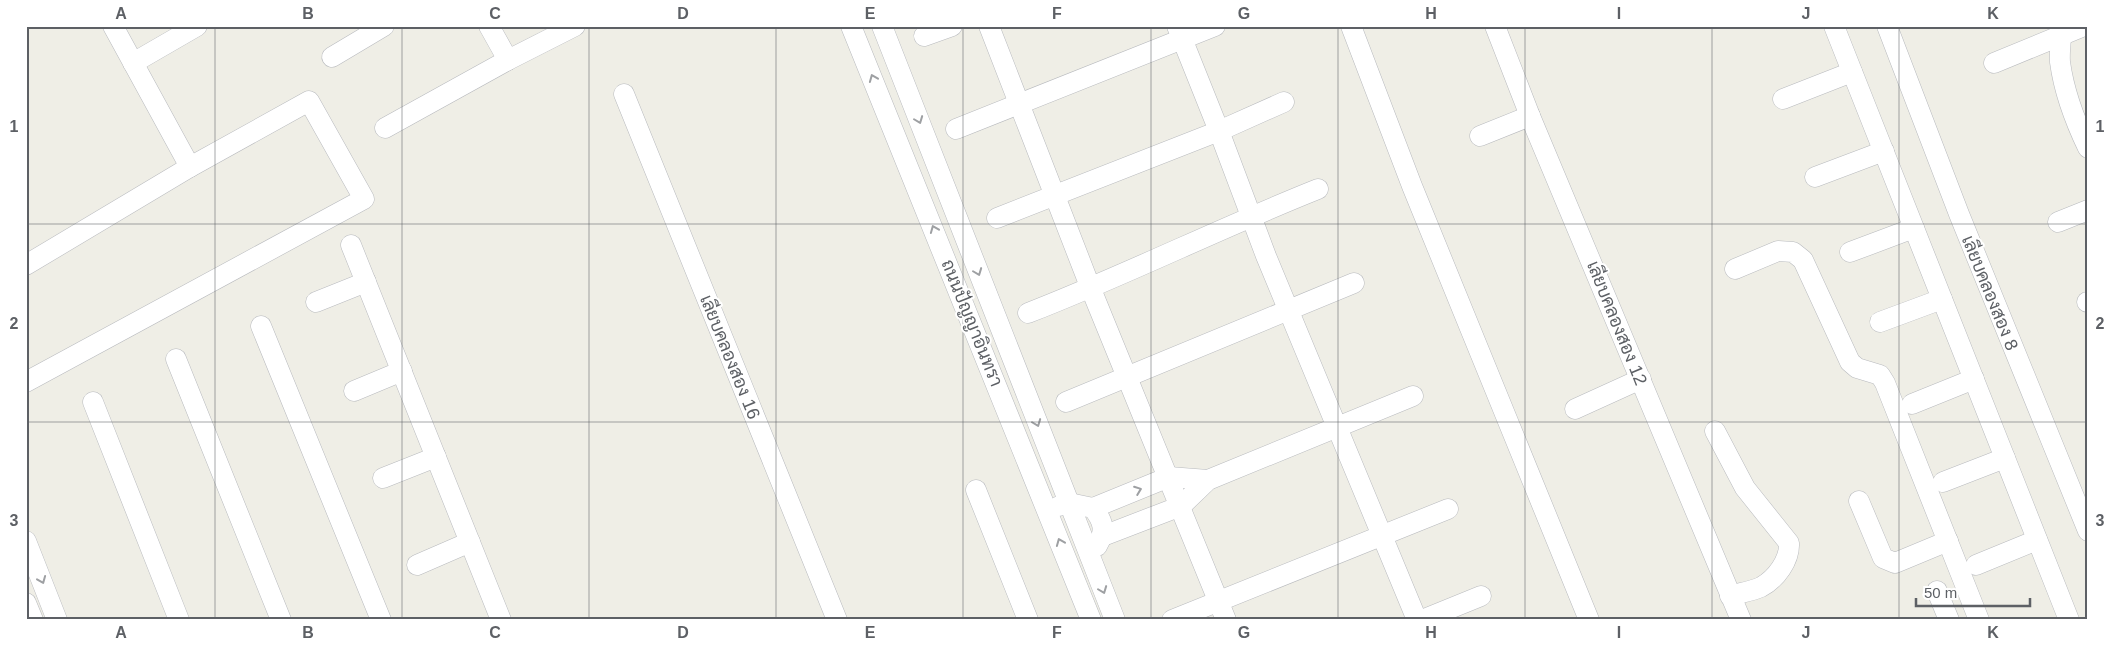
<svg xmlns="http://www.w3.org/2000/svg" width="2114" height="646" font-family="Arial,Sarabun,sans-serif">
	<rect width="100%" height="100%" fill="#efeee6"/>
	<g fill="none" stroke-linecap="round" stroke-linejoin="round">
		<g stroke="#b8babe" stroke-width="21">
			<g id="minor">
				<polyline points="113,26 190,167"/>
				<polyline points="489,26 508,60"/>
				<polyline points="851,26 1091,620"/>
				<polyline points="882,26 1115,620"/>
				<polyline points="989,26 1091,289 1226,620"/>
				<polyline points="1177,26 1219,131 1266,256 1417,620"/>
				<polyline points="1351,26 1412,186 1589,620"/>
				<polyline points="1495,26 1530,116 1741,620"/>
				<polyline points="1834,26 2069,620"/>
				<polyline points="1887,26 1959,214 2088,531"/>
				<path d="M2061,26C2062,38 2059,50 2060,62C2064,92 2075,121 2088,148"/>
				<polyline points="924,36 952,26"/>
				<polyline points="332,57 384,26"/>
				<polyline points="133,63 197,26"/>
				<polyline points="1994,63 2084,26"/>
				<polyline points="624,94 837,620"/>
				<polyline points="1783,99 1852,72"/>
				<polyline points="385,128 508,60 575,26"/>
				<polyline points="956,129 1215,26"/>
				<polyline points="1480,136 1530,116"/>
				<polyline points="1815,177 1884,151"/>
				<polyline points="997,218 1219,131 1284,102"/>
				<polyline points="2058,222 2088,210"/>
				<polyline points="351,245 501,620"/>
				<polyline points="1850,252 1914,228"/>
				<polyline points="26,265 190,167 309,101 364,199 26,382"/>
				<polyline points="1735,269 1778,251 1793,252 1803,260 1850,362 1857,368 1880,375 1885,383 1979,620"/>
				<polyline points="316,302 366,282"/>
				<polyline points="2087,302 2088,302"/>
				<path d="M1028,313C1126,275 1220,228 1318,189"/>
				<polyline points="1880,322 1942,299"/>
				<polyline points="261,326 381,620"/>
				<polyline points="176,359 281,620"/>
				<polyline points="354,391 402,371"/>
				<polyline points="93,402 179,620"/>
				<polyline points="1066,402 1354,283"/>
				<polyline points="1912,404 1974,379"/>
				<polyline points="1575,409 1641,379"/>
				<path d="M1715,431L1745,488L1789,543C1790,560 1776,579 1761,587C1752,591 1740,593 1730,596"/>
				<polyline points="383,478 436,457"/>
				<polyline points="1943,482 2005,458"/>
				<polyline points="976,490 1028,620"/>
				<polyline points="1859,501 1883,558 1895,563 1948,541"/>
				<path d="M1059,506L1069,503L1093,508C1104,522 1106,531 1097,546"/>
				<polyline points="1093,508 1169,477 1208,480"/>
				<polyline points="1103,536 1181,506 1208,480 1413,396"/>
				<polyline points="26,541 57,620"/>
				<polyline points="417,565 470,542"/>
				<polyline points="1976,565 2037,540"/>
				<polyline points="1937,591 1949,620"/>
				<polyline points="26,603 33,620"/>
				<polyline points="1172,620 1448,509"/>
				<polyline points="1422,620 1481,596"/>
			</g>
		</g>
		<use href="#minor" stroke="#fff" stroke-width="20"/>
	</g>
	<defs><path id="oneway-chevron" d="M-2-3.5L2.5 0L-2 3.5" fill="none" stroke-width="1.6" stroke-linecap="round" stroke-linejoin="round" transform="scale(1.25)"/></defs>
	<g stroke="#9ea0a3">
		<use href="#oneway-chevron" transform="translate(873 78) rotate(-112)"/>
		<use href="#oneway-chevron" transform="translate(919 120) rotate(69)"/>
		<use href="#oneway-chevron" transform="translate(934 229) rotate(-112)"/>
		<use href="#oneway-chevron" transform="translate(978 272) rotate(69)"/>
		<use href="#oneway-chevron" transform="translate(1037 423) rotate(69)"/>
		<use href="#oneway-chevron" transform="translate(1138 490) rotate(-21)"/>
		<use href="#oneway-chevron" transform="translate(1060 542) rotate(-112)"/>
		<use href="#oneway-chevron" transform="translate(42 580) rotate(68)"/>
		<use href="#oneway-chevron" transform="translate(1103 590) rotate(69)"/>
	</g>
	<path fill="none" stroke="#5d6065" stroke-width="1" stroke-opacity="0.55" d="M215,26V620M402,26V620M589,26V620M776,26V620M963,26V620M1151,26V620M1338,26V620M1525,26V620M1712,26V620M1899,26V620M26,224H2088M26,422H2088"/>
	<g text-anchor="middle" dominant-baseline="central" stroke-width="4" stroke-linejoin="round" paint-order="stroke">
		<g font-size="18" fill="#5d6065" stroke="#fff">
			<text transform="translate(1990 293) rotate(68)">เลียบคลองสอง 8</text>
			<text transform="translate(972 323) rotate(68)">ถนนปัญญาอินทรา</text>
			<text transform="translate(1617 323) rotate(68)">เลียบคลองสอง 12</text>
			<text transform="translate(730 357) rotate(68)">เลียบคลองสอง 16</text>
		</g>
	</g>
	<rect width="2114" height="646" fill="none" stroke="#ffffff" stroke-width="55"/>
	<path d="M1916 598v8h114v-8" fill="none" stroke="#5d6065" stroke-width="2.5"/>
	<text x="1924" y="598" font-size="15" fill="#5d6065" stroke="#ffffff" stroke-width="4" paint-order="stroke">50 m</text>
	<rect x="28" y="28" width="2058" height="590" fill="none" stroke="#5d6065" stroke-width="2"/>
	<g font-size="16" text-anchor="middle" font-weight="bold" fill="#5d6065">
		<text x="121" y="19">A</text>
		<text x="308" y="19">B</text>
		<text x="495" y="19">C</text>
		<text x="683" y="19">D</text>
		<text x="870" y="19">E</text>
		<text x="1057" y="19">F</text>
		<text x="1244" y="19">G</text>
		<text x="1431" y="19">H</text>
		<text x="1619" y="19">I</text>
		<text x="1806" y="19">J</text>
		<text x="1993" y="19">K</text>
		<text x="14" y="132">1</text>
		<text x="2100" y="132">1</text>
		<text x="14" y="329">2</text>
		<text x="2100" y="329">2</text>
		<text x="14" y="526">3</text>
		<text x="2100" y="526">3</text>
		<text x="121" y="638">A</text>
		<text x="308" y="638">B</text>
		<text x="495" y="638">C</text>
		<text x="683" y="638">D</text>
		<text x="870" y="638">E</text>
		<text x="1057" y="638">F</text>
		<text x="1244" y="638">G</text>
		<text x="1431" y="638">H</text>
		<text x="1619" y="638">I</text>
		<text x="1806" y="638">J</text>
		<text x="1993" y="638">K</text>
	</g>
</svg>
